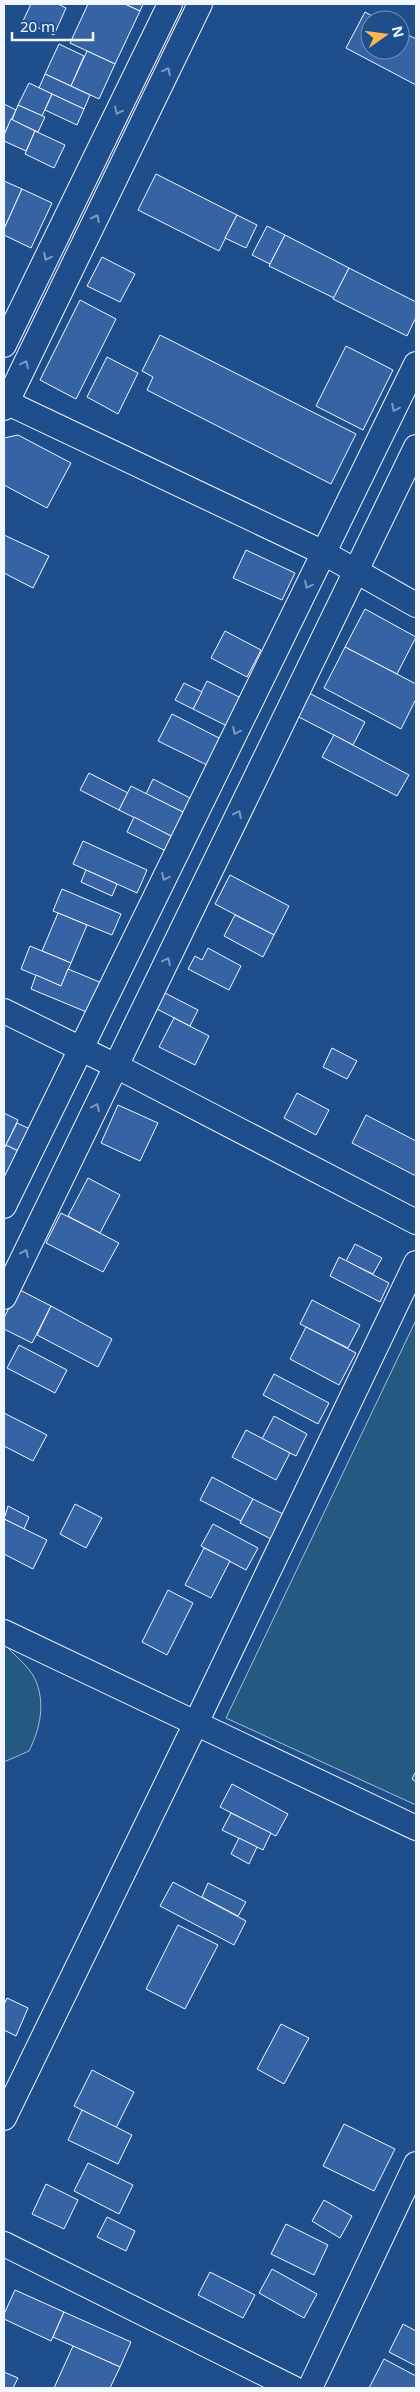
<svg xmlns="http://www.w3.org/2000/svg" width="420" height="2392" font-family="'Noto Sans',sans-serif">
	<rect width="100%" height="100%" fill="#1f4e8c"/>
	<g fill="#245a82" stroke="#a8bbd7">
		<polygon points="416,1320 416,1805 226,1718"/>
		<path d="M4,1644C13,1654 29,1666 35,1679C46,1703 40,1729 29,1751L4,1762Z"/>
	</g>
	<g fill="#3563a3" stroke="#f2f6ff">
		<polygon points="31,4 58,4 66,8 54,35 23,21"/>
		<polygon points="88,4 125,4 140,11 115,64 70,43"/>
		<polygon points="125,4 143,4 140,11"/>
		<polygon points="365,12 379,20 370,20 370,50 400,50 400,31 416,39 416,85 346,48"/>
		<polygon points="59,44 84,56 71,86 45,74"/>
		<polygon points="87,51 115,64 99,99 71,86"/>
		<polygon points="45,74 90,95 84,109 39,88"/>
		<polygon points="29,83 52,94 42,116 18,105"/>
		<polygon points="52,94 84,109 77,125 45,110"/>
		<polygon points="4,104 16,110 4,135"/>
		<polygon points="18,105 45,117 38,132 12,120"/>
		<polygon points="11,119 35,131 26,151 4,141 4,135"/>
		<polygon points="35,131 65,145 54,168 25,154"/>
		<polygon points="156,174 237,215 219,251 138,210"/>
		<polygon points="4,181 22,189 4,229"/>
		<polygon points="22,189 52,203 31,248 4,235 4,229"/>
		<polygon points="237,215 257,225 246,248 225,238"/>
		<polygon points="267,226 285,235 270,264 252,255"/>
		<polygon points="285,235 349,268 334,298 269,266"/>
		<polygon points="102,257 135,274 120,302 87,286"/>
		<polygon points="349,268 416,302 416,317 407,336 333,299"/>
		<polygon points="80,300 116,319 76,399 40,380"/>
		<polygon points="160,335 356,434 331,484 147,390 153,377 142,371"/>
		<polygon points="346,346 393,370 363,430 316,406"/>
		<polygon points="107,357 138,373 118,414 87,397"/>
		<polygon points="18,435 71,463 47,508 4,485 4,438"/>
		<polygon points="4,535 49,556 33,588 4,573"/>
		<polygon points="246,550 295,573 282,600 233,578"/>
		<polygon points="365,609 416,637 397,674 345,647"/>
		<polygon points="225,631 261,650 247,677 211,658"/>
		<polygon points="345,647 416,684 416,699 401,729 324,688"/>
		<polygon points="207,681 243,699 229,727 193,709"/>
		<polygon points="184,683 202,692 193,709 175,700"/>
		<polygon points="309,693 365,722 353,745 297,716"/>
		<polygon points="172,714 223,740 209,766 158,741"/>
		<polygon points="334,735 409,775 397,796 322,757"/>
		<polygon points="89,773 128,793 119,810 80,790"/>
		<polygon points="153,779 194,800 187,814 146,794"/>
		<polygon points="131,786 187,814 175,838 119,810"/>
		<polygon points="134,817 175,838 168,852 127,832"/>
		<polygon points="83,841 147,870 137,893 73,864"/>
		<polygon points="86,870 117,884 112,896 81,882"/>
		<polygon points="230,875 289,906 274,935 215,904"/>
		<polygon points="62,889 121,914 112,935 53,911"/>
		<polygon points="58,913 87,925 71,963 42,951"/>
		<polygon points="235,915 274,935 263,957 224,936"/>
		<polygon points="30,946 71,963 61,986 21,969"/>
		<polygon points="208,948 241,966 229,990 188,969 195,956 202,960"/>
		<polygon points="68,969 102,983 89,1013 31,989 36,975 61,986"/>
		<polygon points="165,993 198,1010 190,1026 157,1009"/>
		<polygon points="174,1018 209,1036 195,1065 159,1047"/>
		<polygon points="332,1048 357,1061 347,1079 323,1067"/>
		<polygon points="297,1093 329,1110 316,1135 284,1118"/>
		<polygon points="118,1105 158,1123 140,1161 101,1143"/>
		<polygon points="4,1113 18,1120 4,1149"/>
		<polygon points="366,1115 416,1141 416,1176 352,1143"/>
		<polygon points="17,1123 34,1131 24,1154 6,1145"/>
		<polygon points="6,1145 24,1154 11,1181 4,1178 4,1149"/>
		<polygon points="88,1178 120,1195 100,1233 68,1216"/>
		<polygon points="61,1213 119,1243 103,1272 46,1243"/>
		<polygon points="355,1244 382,1258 373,1274 346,1261"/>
		<polygon points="339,1257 389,1283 380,1302 330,1276"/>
		<polygon points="18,1289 51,1306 32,1343 4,1329 4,1318"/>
		<polygon points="312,1300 360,1325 348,1348 300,1324"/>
		<polygon points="51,1306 112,1339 98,1367 37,1335"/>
		<polygon points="306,1327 356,1353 339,1385 290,1359"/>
		<polygon points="19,1345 67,1370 55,1393 7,1368"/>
		<polygon points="274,1374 329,1403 318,1424 263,1395"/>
		<polygon points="4,1413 47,1435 33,1461 4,1446"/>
		<polygon points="274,1416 307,1434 296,1456 262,1439"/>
		<polygon points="246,1430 290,1453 276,1480 232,1457"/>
		<polygon points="212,1477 253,1499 241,1521 200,1500"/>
		<polygon points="253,1499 285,1515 273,1540 240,1523"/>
		<polygon points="75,1504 102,1518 86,1548 60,1534"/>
		<polygon points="8,1506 29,1517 24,1529 4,1519"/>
		<polygon points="4,1519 47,1540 33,1569 4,1554"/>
		<polygon points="213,1524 258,1548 246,1570 201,1546"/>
		<polygon points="204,1548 230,1561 211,1598 185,1585"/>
		<polygon points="168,1590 193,1603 167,1655 142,1642"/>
		<polygon points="416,1771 416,1782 412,1779"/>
		<polygon points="232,1784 288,1814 276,1836 220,1807"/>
		<polygon points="231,1813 271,1833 263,1850 222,1830"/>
		<polygon points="239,1838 257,1847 249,1864 231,1854"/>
		<polygon points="173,1882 246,1921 234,1945 160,1906"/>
		<polygon points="208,1883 246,1902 238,1916 202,1897"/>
		<polygon points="178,1925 218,1945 185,2009 146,1989"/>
		<polygon points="7,1998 28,2008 16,2036 4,2030 4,2005"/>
		<polygon points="281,2024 309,2038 284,2084 257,2069"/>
		<polygon points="92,2070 134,2092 116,2128 74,2106"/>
		<polygon points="82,2110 132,2135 118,2164 68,2140"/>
		<polygon points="344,2124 395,2149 374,2191 323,2166"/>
		<polygon points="88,2163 133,2185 119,2214 74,2191"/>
		<polygon points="46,2184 78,2200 64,2229 32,2214"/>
		<polygon points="324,2200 352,2216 340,2238 312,2221"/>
		<polygon points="107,2217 135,2231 126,2251 97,2237"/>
		<polygon points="286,2224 328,2245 314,2275 271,2254"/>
		<polygon points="272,2269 317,2294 304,2318 259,2293"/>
		<polygon points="210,2272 255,2295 243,2318 198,2295"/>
		<polygon points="15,2290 64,2312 51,2341 4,2319 4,2314"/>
		<polygon points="64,2312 131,2342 120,2367 53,2337"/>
		<polygon points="403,2324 416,2331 416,2366 389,2352"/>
		<polygon points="73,2346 120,2367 110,2388 54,2388"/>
		<polygon points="384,2359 416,2376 416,2388 369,2388"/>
		<polygon points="4,2372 18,2378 13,2388 4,2388"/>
	</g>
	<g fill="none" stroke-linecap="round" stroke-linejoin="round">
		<g stroke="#f2f6ff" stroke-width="26">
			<g id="minor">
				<polyline points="4,345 170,4"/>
				<polyline points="4,401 324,553 416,605"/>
				<polyline points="4,408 200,4"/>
				<polyline points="4,1011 116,1066 416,1222"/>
				<polyline points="4,1206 416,364"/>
				<polyline points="4,1297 416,447"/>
				<polyline points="4,1632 416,1828"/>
				<polyline points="4,2118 196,1723 416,1263"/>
				<polyline points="4,2244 293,2388"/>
				<polyline points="310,2388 416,2164"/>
			</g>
		</g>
		<use href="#minor" stroke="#1f4e8c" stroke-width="24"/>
	</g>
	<defs><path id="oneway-chevron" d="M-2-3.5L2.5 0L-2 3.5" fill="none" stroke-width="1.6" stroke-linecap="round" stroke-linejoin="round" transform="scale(1.25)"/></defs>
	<g stroke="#7e9ac0">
		<use href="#oneway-chevron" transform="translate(167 71) rotate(-64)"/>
		<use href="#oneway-chevron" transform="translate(118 111) rotate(116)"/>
		<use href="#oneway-chevron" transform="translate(96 218) rotate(-64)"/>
		<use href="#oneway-chevron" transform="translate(47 257) rotate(116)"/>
		<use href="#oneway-chevron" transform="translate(25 364) rotate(-64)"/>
		<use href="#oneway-chevron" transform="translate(395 408) rotate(116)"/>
		<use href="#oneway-chevron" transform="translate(308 585) rotate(116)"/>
		<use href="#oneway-chevron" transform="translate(236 731) rotate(116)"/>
		<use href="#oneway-chevron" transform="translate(238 814) rotate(-64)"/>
		<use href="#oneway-chevron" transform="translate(165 877) rotate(116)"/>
		<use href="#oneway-chevron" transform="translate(167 961) rotate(-64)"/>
		<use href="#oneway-chevron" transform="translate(96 1107) rotate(-64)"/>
		<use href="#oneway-chevron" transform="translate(25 1253) rotate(-64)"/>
	</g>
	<rect width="420" height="2392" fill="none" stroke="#f2f6ff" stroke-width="10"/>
	<g transform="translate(385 35) rotate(76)"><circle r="24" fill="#1f4e8c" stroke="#7391ba"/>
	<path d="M0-4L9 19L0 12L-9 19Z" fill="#ffb74d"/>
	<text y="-8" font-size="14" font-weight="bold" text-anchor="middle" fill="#f2f6ff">N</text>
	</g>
	<path d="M12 32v8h81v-8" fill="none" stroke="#f2f6ff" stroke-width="2.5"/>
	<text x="20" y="32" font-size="15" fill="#f2f6ff" stroke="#1f4e8c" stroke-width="4" paint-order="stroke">20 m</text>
</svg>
